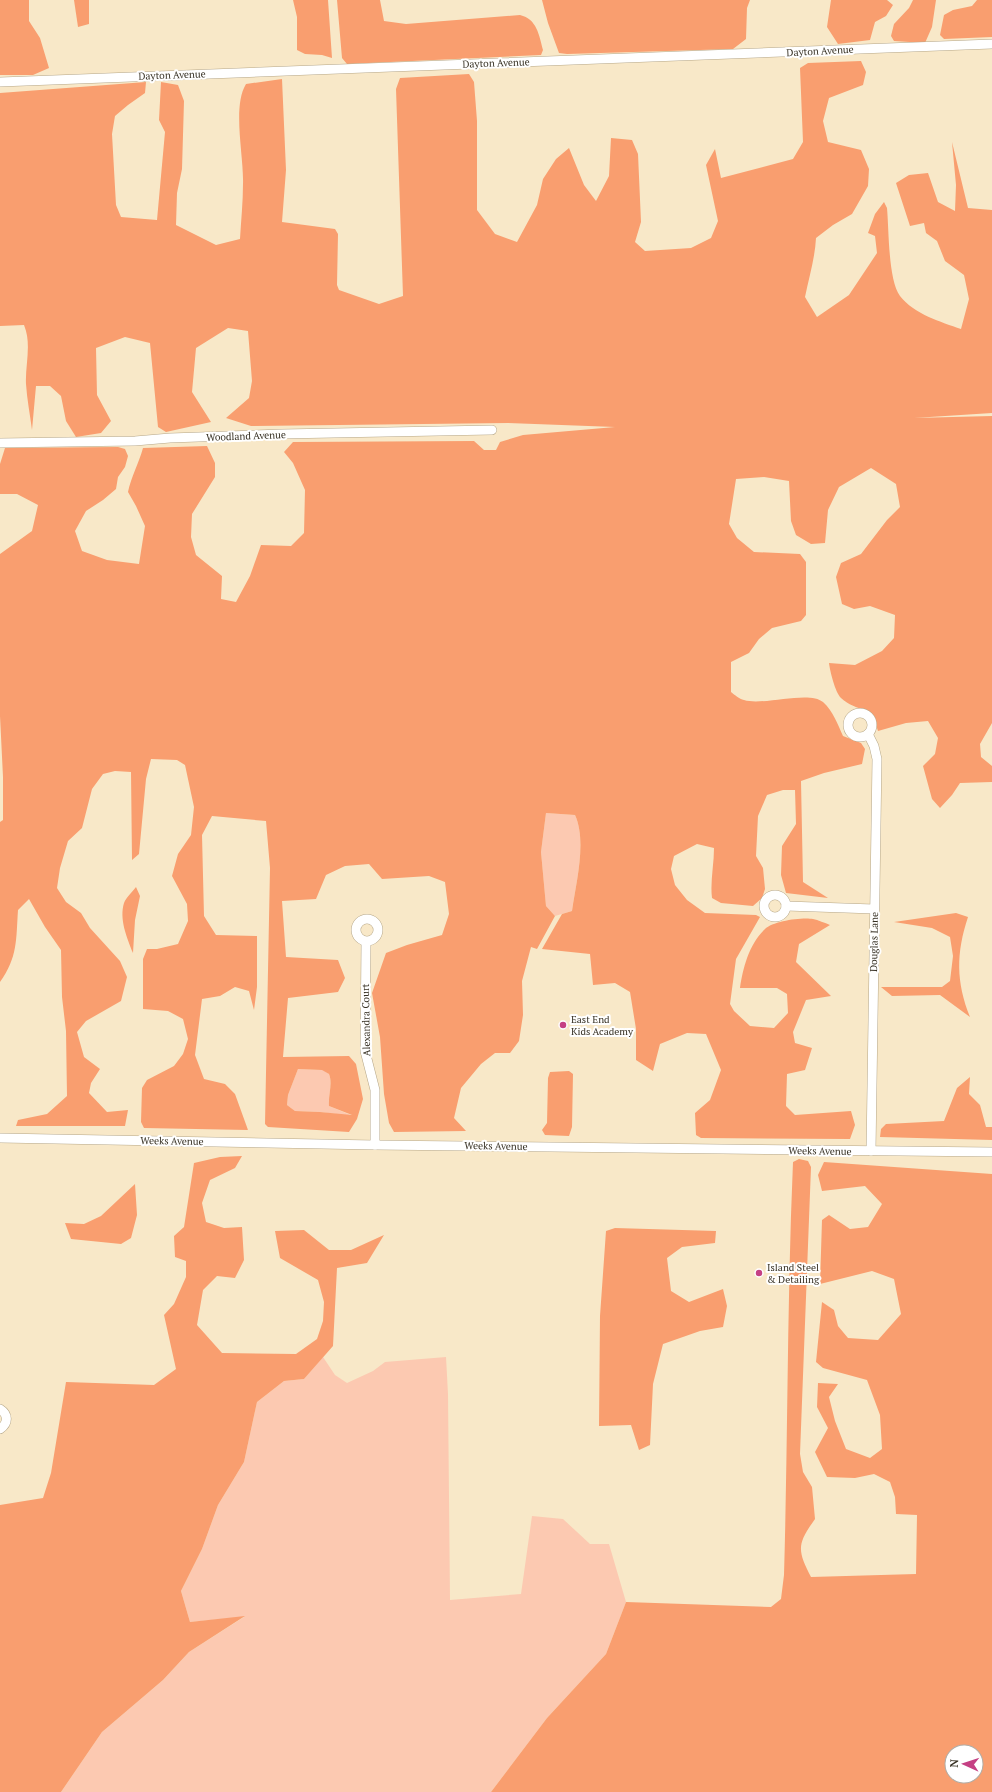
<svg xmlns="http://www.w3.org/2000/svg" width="992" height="1792" font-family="'PT Serif',serif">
	<rect width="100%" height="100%" fill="#f8e8c8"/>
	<g fill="#fcc9b1">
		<path d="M546,813L575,815C587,841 576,883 572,911L555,916L546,906L541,852Z"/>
		<path d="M298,1069L323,1070L329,1074C333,1084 328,1095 329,1106L353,1116L320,1112L295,1111L287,1105L288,1095Z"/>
		<polygon points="323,1357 335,1375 347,1383 373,1371 385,1362 446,1357 448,1394 450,1600 521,1594 532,1516 563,1519 590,1544 609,1544 626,1602 606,1654 547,1718 491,1792 61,1792 102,1732 163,1680 189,1652 244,1617 190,1622 181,1591 202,1549 218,1505 244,1462 257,1402 284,1381 304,1379"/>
	</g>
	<g fill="#f99e6f" fill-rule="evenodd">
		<polygon points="0,0 29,0 29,21 40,38 49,68 33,75 0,75"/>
		<polygon points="74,0 89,0 89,24 78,27"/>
		<polygon points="293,0 328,0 332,58 322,55 305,54 297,50 297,17"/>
		<path d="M337,0H380L384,21L406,24L520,15C537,19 539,35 543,50L541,55L347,64L342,58Z"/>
		<polygon points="542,0 750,0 747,8 746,39 733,49 567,54 559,53 548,23"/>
		<polygon points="831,0 887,0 893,5 886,16 875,22 870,40 838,44 827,27"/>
		<polygon points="913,0 936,0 932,27 925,43 894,41 891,36 894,24 909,8"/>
		<polygon points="977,0 992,0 992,37 944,39 940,35 944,15 953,10 972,6"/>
		<path d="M861,61L866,72L863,85L829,98L823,121L828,142L861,150L869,169L868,186L852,214L833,225L816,238C815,258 809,277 805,297L817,317L849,295L877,253L875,236L868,233L875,214L884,202L887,208C889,229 888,280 900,296C914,314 941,322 961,329L969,299L964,275L945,261L937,241L926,233L924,223L910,226L896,183L909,175L928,173L938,202L955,211L956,185L952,142L968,208L992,210V413L914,418L992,416V723L980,744L981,757L992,766V782L960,783L952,795L940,808L932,799L923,766L935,754L938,738L928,721L906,723L878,731C871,703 857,713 841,698C835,692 830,671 829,663L855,665L882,651L894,638L895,615L870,606L854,609L842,604L836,577L841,563L861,554L887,520L900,507L896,484L871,468L839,487L828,510L825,543L811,544L796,535L791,521L789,481L764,477L736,479L729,524L737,538L754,552L800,554L806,562V615L801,621L772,628L759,639L749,653L731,662V692C735,695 739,699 744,700C763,706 809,690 823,702C833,711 838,725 843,736L861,743L865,749L862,764L824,773L801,781L803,882L828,898L786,893L781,875L782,846L796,824L795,790H783L767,795L758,816L756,856L763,868L765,889L762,898L753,906L721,903L712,898C710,882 714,865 714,848L697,844L674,856L671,869L675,885L687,900L705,913L756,915L760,917L736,959L730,1004L734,1011L750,1026L774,1028L788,1013L787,994L777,988H740C743,968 749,944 765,929C773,921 802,917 813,919C818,920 825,923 830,925L799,944L796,962L831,996L806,1000L793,1032L795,1043L812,1048L805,1070L787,1074L786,1106L795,1115L851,1111L855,1125L850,1139L701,1138L696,1135L695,1113L710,1100L721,1070L706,1034L687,1033L660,1044L653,1071L636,1060V1029L630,992L615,983L593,985L590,954L542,949L562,914L572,911C576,883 587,841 575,815L546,813L541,852L546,906L555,916L537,949L531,947L522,981L523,1015L519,1041L510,1053H495L481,1064L461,1088L454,1118L466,1131L394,1132L389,1123L384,1094L380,1037L372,993L386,953L407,945L442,935L449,914L445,882L429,876L382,879L369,864L345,866L326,875L316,899L282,901L286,957L338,960L345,978L338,992L288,998L283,1057L349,1056L356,1064L363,1099L357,1119L349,1132L268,1127L265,1124L270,868L266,821L212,816L202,835L204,916L216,935L257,936V987L254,1010L249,991L235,987L220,996L202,999L195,1055L204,1079L225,1084L235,1094L248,1130L144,1128L141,1122L142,1088L147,1080L174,1066L183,1054L188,1039L183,1019L168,1011L143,1009V959L147,949H157L178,944L188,921L187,904L172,876L178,854L191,835L194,807L185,765L177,760L151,759L146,779L139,854L132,860L131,772L115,771L103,774L92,789L82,828L68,841L60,868L57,888L66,902L81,913L90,928L120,961L127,977L121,1001L86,1021L77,1032L84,1057L100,1069L91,1083L89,1093L107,1112L128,1110L125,1126H16L18,1120L47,1114L67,1096L66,1031L62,997L61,950L45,927L29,899L18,910C16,939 18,957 0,982V822L3,820V777L0,716V554L32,531L38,505L17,494H0V464L5,448L118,447L125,449L128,456L125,467L118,477L116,489L103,500L86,511L75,531L82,551L107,560L139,564L145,526L136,506L128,492C131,477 139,463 143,448L207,446L215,463V477L192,514L191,537L196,555L222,576L221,599L236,602L250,576L261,545L291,546L304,533L305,490L293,463L284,452L293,442L474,441L484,450H496L500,442L523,435L615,427L508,423L251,426L226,418L249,398L252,381L248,331L228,328L196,348L192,392L211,422L166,432L158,427L150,343L125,337L96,348L97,395L111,421L101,433L76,437L66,421L61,396L50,386H36L32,430C30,415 27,399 26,384C25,365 32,344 24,325L0,326V93L146,82L145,93L128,105L115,116L112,134L116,205L121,217L157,220L165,132L159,120L161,82L178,85L184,101L182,169L177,193L176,225L216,245L240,239C241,221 243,202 243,184C244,156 232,107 246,84L282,79L286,170L282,222L335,229L338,234L337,285L339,290L379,304L403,296L396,89L400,78L469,74L474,82L477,121V210L495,234L517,242L537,205L543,179L556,159L569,148L584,185L596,201L609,176L611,138L632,140L638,154L641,222L635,242L645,251L691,248L711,238L718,221L706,165L715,149L721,178L793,159L803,142L800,68L808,63ZM298,1069L322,1070L329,1074C333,1084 328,1095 329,1106L352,1115L320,1112L295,1111L287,1105L288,1095Z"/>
		<path d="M136,887L140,896L135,920L133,953C127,938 119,919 124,903C126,898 132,892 136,887Z"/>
		<path d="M956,913L968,917C956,953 956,982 970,1017L940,995L892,996L881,987H942L950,981L953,956L950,937L932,928L894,922Z"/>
		<polygon points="569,1071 573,1074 572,1127 569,1136 545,1135 542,1130 547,1123 548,1078 550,1072"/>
		<polygon points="970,1077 969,1094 980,1105 986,1127 992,1127 992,1140 880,1137 881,1129 886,1124 944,1121 957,1088"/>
		<polygon points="242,1156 235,1168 210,1180 202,1203 206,1222 224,1228 242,1227 244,1260 235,1278 217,1276 203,1290 197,1325 222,1353 296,1354 317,1339 323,1321 324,1302 318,1280 280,1258 275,1231 304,1230 329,1250 351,1250 384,1235 367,1263 337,1268 333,1346 304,1379 284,1381 257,1402 244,1462 218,1505 202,1549 181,1591 190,1622 245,1616 189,1652 163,1680 102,1732 61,1792 0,1792 0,1505 43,1498 51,1473 66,1382 154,1385 176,1369 164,1315 174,1304 186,1277 186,1261 175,1257 174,1236 184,1227 194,1163 220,1157"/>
		<path d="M799,1159L808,1161L811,1167L800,1454L803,1472L812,1487L815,1519C797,1544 797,1550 811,1577L916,1574L917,1515L896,1514L895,1497L890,1482L874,1474L855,1478L827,1477L815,1452L828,1428L817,1407L818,1383L838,1384L829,1397L835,1421L846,1449L870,1458L882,1449L880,1415L867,1380L823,1368L816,1362L822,1302L834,1310L838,1326L848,1338L878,1340L901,1314L894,1279L872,1271L820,1284L822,1220L829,1215L850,1229L868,1227L882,1204L865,1186L822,1191L818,1175L824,1162L992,1174V1792H491L547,1718L606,1654L626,1602L771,1607L781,1599L784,1575C788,1437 787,1300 793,1162ZM952,1752H976V1776H952Z"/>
		<polygon points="135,1184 137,1215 131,1238 121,1244 71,1239 65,1223 84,1224 101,1216"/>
		<polygon points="615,1228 716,1231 715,1243 682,1247 667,1258 671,1291 689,1302 723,1289 727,1306 723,1327 700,1331 663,1344 653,1384 650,1445 639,1450 631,1425 599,1426 600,1316 606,1231"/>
	</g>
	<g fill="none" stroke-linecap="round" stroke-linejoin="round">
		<g stroke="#b6a788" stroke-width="10">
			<g id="minor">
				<polyline points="0,82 992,44"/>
				<polyline points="0,443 135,441 170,438 282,434 492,430"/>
				<circle cx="860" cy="725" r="12"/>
				<polyline points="868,734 874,746 877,759 871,1151"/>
				<circle cx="775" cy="906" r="11"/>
				<polyline points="786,906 874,909"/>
				<circle cx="367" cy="930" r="11"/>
				<polyline points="366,942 365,1051 375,1090 375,1145"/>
				<polyline points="0,1138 375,1145 992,1152"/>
				<path d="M0,1409C8,1414 9,1423 0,1429"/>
			</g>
		</g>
		<use href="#minor" stroke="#fff" stroke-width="9"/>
	</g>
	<g fill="#c54084" stroke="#fff" stroke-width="1.5">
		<circle cx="563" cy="1025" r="4"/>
		<circle cx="759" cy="1273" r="4"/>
	</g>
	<g text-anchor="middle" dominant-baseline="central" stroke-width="4" stroke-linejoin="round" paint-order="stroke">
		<g font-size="10" fill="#373124" stroke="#fff">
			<text transform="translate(820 51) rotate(-3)">Dayton Avenue</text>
			<text transform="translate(496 63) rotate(-2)">Dayton Avenue</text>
			<text transform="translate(172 75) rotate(-2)">Dayton Avenue</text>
			<text transform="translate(246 436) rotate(-2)">Woodland Avenue</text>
			<text transform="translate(874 942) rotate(-89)">Douglas Lane</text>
			<text transform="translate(366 1020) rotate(-91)">Alexandra Court</text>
			<text transform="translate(172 1141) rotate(1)">Weeks Avenue</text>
			<text transform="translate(496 1146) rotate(1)">Weeks Avenue</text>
			<text transform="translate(820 1151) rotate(1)">Weeks Avenue</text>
		</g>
		<g font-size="10" fill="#373124" stroke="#fff" text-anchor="start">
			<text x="571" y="1019">East End<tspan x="571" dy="12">Kids Academy</tspan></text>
			<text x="767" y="1267">Island Steel<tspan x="767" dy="12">&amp; Detailing</tspan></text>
		</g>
	</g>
	<g transform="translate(964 1764) rotate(273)"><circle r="19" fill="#ffffff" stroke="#afada7"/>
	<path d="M0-3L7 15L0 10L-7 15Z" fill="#c54084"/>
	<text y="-6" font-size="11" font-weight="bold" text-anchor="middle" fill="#373124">N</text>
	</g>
</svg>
